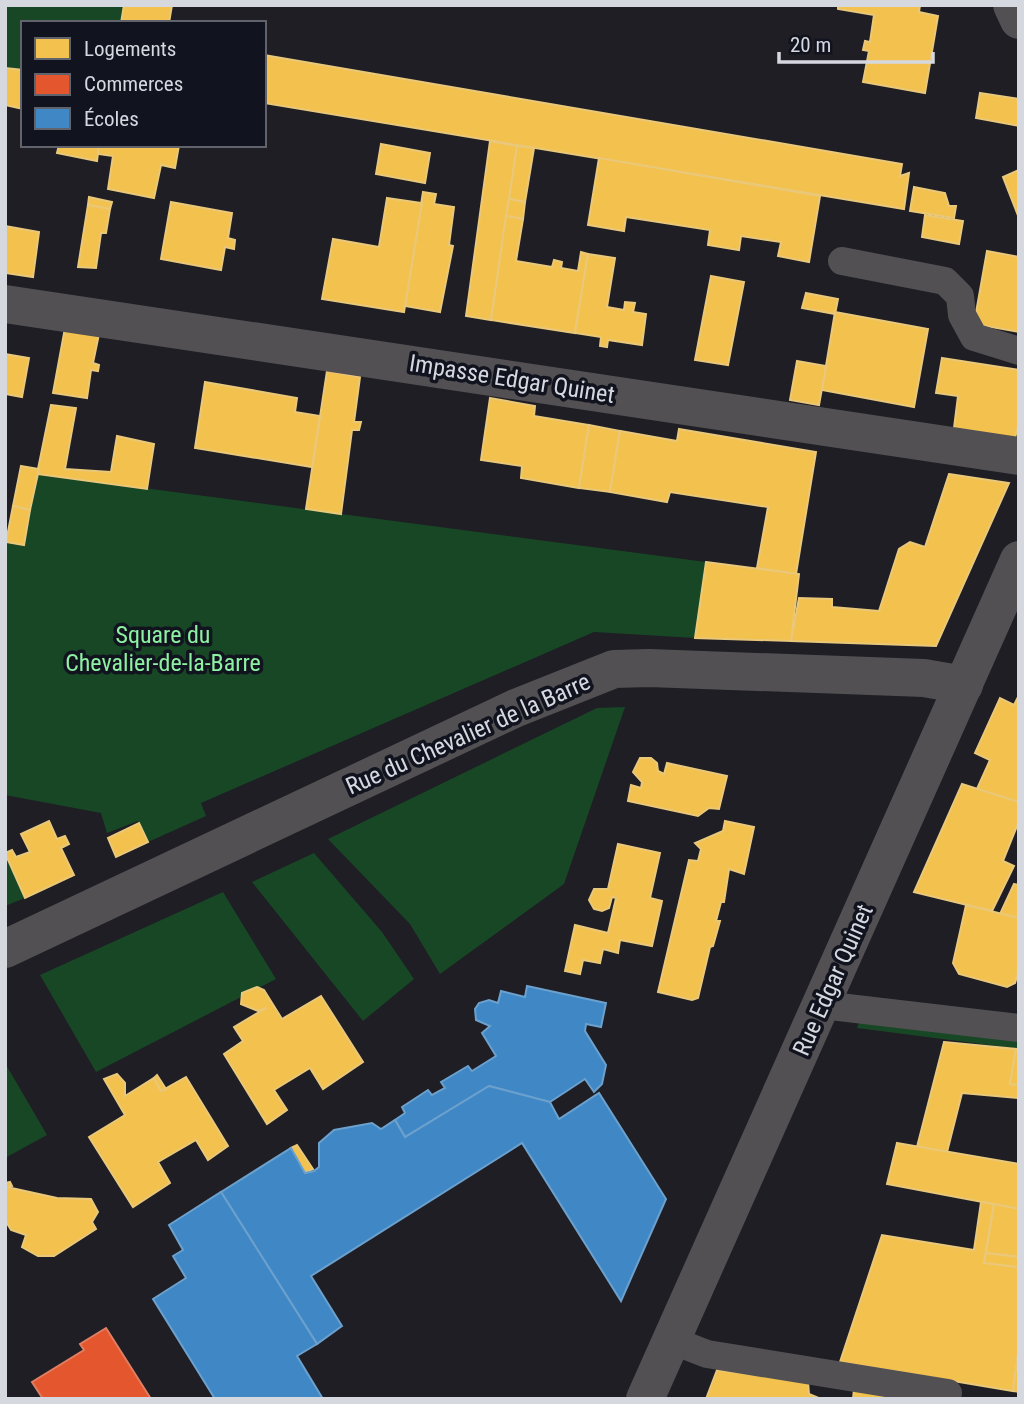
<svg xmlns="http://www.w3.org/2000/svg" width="1024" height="1404" font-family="'Roboto Condensed',sans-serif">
	<rect width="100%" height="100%" fill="#1e1e24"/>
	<g fill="#184726">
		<polygon points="5,5 124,5 121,23 23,23 23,70 5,69"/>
		<polygon points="37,474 706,562 695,638 594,632 201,803 206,816 148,842 138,821 107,833 101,813 5,795 5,542 24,545"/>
		<polygon points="625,707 564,884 440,974 410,924 328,839 597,708"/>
		<polygon points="314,853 382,932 414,979 363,1021 252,882"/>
		<polygon points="5,855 25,898 5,906"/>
		<polygon points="223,892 276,979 96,1072 40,975"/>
		<polygon points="864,1008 1019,1024 1019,1049 857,1028"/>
		<polygon points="5,1063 47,1135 5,1158"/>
	</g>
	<g fill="#f2c14e" stroke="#eac87a" stroke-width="2">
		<polygon points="124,5 172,5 169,23 121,23"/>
		<polygon points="838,5 920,5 919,12 938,16 925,93 863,82 869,51 863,50 865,41 870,42 874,15 838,9"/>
		<polygon points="264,55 902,164 900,176 909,173 904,209 264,103"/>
		<polygon points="5,68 23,70 23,109 5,105"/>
		<polygon points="980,93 1019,99 1019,126 976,118"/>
		<polygon points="490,141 517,146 491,320 466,316"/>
		<polygon points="381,144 430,153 425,183 376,174"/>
		<polygon points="59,145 99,145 97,161 57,153"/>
		<polygon points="99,145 179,145 175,168 161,165 154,198 108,189 113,156 98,154"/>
		<polygon points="517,146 534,148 525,202 509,199"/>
		<polygon points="599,158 820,196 809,262 778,256 781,242 741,236 739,250 708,245 710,230 626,217 624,231 588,225"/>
		<polygon points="1019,170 1019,218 1003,177"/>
		<polygon points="914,187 945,193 949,206 956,206 954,218 910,211"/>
		<polygon points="423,192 436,194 434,204 454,207 449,245 453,246 440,312 405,306"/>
		<polygon points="89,197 112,202 110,209 88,205"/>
		<polygon points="387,198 422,203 404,312 322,299 333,239 379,247"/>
		<polygon points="509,199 525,202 523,219 506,216"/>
		<polygon points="171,202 232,213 228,238 235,240 234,249 225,247 221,270 161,259"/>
		<polygon points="88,205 110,209 106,233 101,233 96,268 78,267"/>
		<polygon points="925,215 963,221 959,244 922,237"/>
		<polygon points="506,216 523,219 516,261 552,267 554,260 562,262 561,268 578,271 581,252 588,254 575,333 491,320"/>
		<polygon points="5,226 39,232 33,277 5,273"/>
		<polygon points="987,251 1019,257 1019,332 974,324"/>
		<polygon points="588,254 615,258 607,307 624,310 625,302 635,303 633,312 646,314 642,345 608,340 607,347 600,346 601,337 575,333"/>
		<polygon points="711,276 744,282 728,365 695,360"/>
		<polygon points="806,293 838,299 835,314 802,308"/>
		<polygon points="835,312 928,329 914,407 822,390"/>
		<polygon points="65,328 99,334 93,363 99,365 98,371 91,370 87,398 53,393"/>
		<polygon points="5,354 29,358 22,397 5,394"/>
		<polygon points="942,358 1019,370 1019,422 1015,438 954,428 958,396 936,393"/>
		<polygon points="797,361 826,366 819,405 790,400"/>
		<polygon points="327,371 360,377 354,422 361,422 359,430 352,430 341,514 306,509"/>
		<polygon points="205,382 297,398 295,412 320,416 312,467 195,448"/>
		<polygon points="490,398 535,406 534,416 589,425 579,488 521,478 522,466 481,460"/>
		<polygon points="51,405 76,408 65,469 111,472 117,436 154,444 147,489 37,474"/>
		<polygon points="589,425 620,431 610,492 579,488"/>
		<polygon points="679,429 816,452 796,574 757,568 768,507 670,492 667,502 610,492 620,431 677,441"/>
		<polygon points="21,466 39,469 30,510 13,506"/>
		<polygon points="949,474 1009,483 936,646 791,641 799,598 832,599 832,607 879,611 899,549 910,542 925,547"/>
		<polygon points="13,506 30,510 24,545 6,542"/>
		<polygon points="706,562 799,574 791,641 695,638"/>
		<polygon points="1019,695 1019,802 977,789 990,760 975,753 1000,698 1014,705"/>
		<polygon points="640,758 651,758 657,763 658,771 664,774 667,763 727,776 719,809 709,808 698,816 628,801 631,785 641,788 642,782 633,772"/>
		<polygon points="962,784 1019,802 1019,821 1003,861 1014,866 992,911 914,892"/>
		<polygon points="49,821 57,839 65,836 69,844 61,848 74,875 25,898 5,853 12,850 16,857 30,852 21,834"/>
		<polygon points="725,821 754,827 744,874 729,869 724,902 721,902 716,921 720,921 713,946 710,947 698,998 692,1000 658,992 689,860 698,861 701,849 695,843 723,831"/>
		<polygon points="139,823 148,842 116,857 108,838"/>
		<polygon points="618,844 660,853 650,898 662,901 652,946 620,940 618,953 603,949 600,963 583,960 580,974 565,971 575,925 608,933 616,898 612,897 609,908 602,911 594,909 589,900 594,889 608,889"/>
		<polygon points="1014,884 1019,885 1019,918 1000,914"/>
		<polygon points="966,905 1019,918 1019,970 1015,983 1007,987 959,974 953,963"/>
		<polygon points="257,987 264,990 282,1019 321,996 363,1062 323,1089 310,1068 274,1090 287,1110 267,1124 224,1054 243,1041 234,1027 266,1008 258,1011 241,1004 242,993"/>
		<polygon points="944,1042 1016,1049 1010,1084 1019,1085 1019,1098 962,1093 947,1152 917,1147"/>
		<polygon points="1016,1049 1019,1049 1019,1085 1010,1084"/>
		<polygon points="117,1074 125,1083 125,1096 154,1078 161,1091 186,1077 228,1146 208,1160 196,1140 158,1162 170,1183 133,1207 89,1137 125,1115 104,1079"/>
		<polygon points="157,1075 166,1089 161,1091 154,1078"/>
		<polygon points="897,1143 1019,1164 1019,1209 887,1184"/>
		<polygon points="297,1145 313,1169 305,1173 291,1148"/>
		<polygon points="10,1182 12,1186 7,1187 57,1198 91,1199 98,1212 92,1222 96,1229 54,1256 38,1256 22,1247 26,1235 11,1230 5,1220 5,1183"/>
		<polygon points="981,1202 994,1204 984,1263 1019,1267 1019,1346 1013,1391 840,1362 882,1235 974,1250"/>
		<polygon points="994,1204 1019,1209 1019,1257 986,1253"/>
		<polygon points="986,1253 1019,1257 1019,1267 984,1263"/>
		<polygon points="1019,1346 1019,1392 1013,1391"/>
		<polygon points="717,1370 808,1382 809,1394 821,1399 706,1399"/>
		<polygon points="854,1389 903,1399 853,1399"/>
	</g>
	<polygon fill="#e4572e" stroke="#e07e63" stroke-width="2" points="106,1328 151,1399 43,1399 32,1382 84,1350 80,1344"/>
	<g fill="#3f88c5" stroke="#6ca0cd" stroke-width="2">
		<polygon points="527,986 606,1003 601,1027 586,1024 585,1031 606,1065 602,1084 594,1092 585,1079 550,1102 489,1086 405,1137 395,1120 405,1113 402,1107 428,1090 432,1095 445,1088 441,1082 468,1066 472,1071 496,1056 482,1033 490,1026 476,1020 475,1009 479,1003 489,1000 498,1003 501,991 525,997"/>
		<polygon points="489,1086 550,1102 559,1119 599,1093 666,1199 621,1301 522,1143 311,1276 342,1326 317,1344 221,1192 291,1148 305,1173 314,1171 319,1167 319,1143 334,1130 372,1123 381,1129 395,1120 405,1137"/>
		<polygon points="221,1192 317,1344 297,1356 323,1399 215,1399 153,1299 186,1278 173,1256 183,1250 169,1225"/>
	</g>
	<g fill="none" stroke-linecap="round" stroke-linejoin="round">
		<g stroke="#525052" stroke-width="28">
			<polyline points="842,261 945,281 960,296 962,315 974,337 1019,351"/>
			<polyline points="822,1005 1019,1028"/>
			<polyline points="671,1340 707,1354 948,1393 946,1399"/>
		</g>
		<g stroke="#525052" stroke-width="38">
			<polyline points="1012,5 1019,20"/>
			<polyline points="5,304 1019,456"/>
			<polyline points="5,949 516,708 614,669 649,668 924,678 964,685"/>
			<polyline points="645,1399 1019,560"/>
		</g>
	</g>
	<g text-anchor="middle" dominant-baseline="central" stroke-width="7" stroke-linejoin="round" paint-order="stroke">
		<g font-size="24" fill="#d6d8e0" stroke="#11131e">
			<text transform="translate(512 379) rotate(9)">Impasse Edgar Quinet</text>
			<text transform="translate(468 734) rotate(-24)">Rue du Chevalier de la Barre</text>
			<text transform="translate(833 980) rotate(-66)">Rue Edgar Quinet</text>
		</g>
		<g font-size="24" fill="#8df0a2" stroke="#11131e">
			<text x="163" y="635">Square du<tspan x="163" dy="28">Chevalier-de-la-Barre</tspan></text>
		</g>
	</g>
	<rect width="1024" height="1404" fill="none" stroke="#d6d8e0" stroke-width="14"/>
	<rect x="21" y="21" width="245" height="126" fill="#11131e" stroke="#60626c" stroke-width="2"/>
	<rect x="35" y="38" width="35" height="21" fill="#f2c14e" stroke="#60626c" stroke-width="2"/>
	<text x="84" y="56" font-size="21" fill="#d6d8e0">Logements</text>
	<rect x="35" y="74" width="35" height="21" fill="#e4572e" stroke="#60626c" stroke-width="2"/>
	<text x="84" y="91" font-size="21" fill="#d6d8e0">Commerces</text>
	<rect x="35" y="108" width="35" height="21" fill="#3f88c5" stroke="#60626c" stroke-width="2"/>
	<text x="84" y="126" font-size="21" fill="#d6d8e0">Écoles</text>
	<path d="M779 52v10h154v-10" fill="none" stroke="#d6d8e0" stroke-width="3.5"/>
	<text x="790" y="52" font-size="21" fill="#d6d8e0" stroke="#11131e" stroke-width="5" paint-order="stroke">20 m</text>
</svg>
